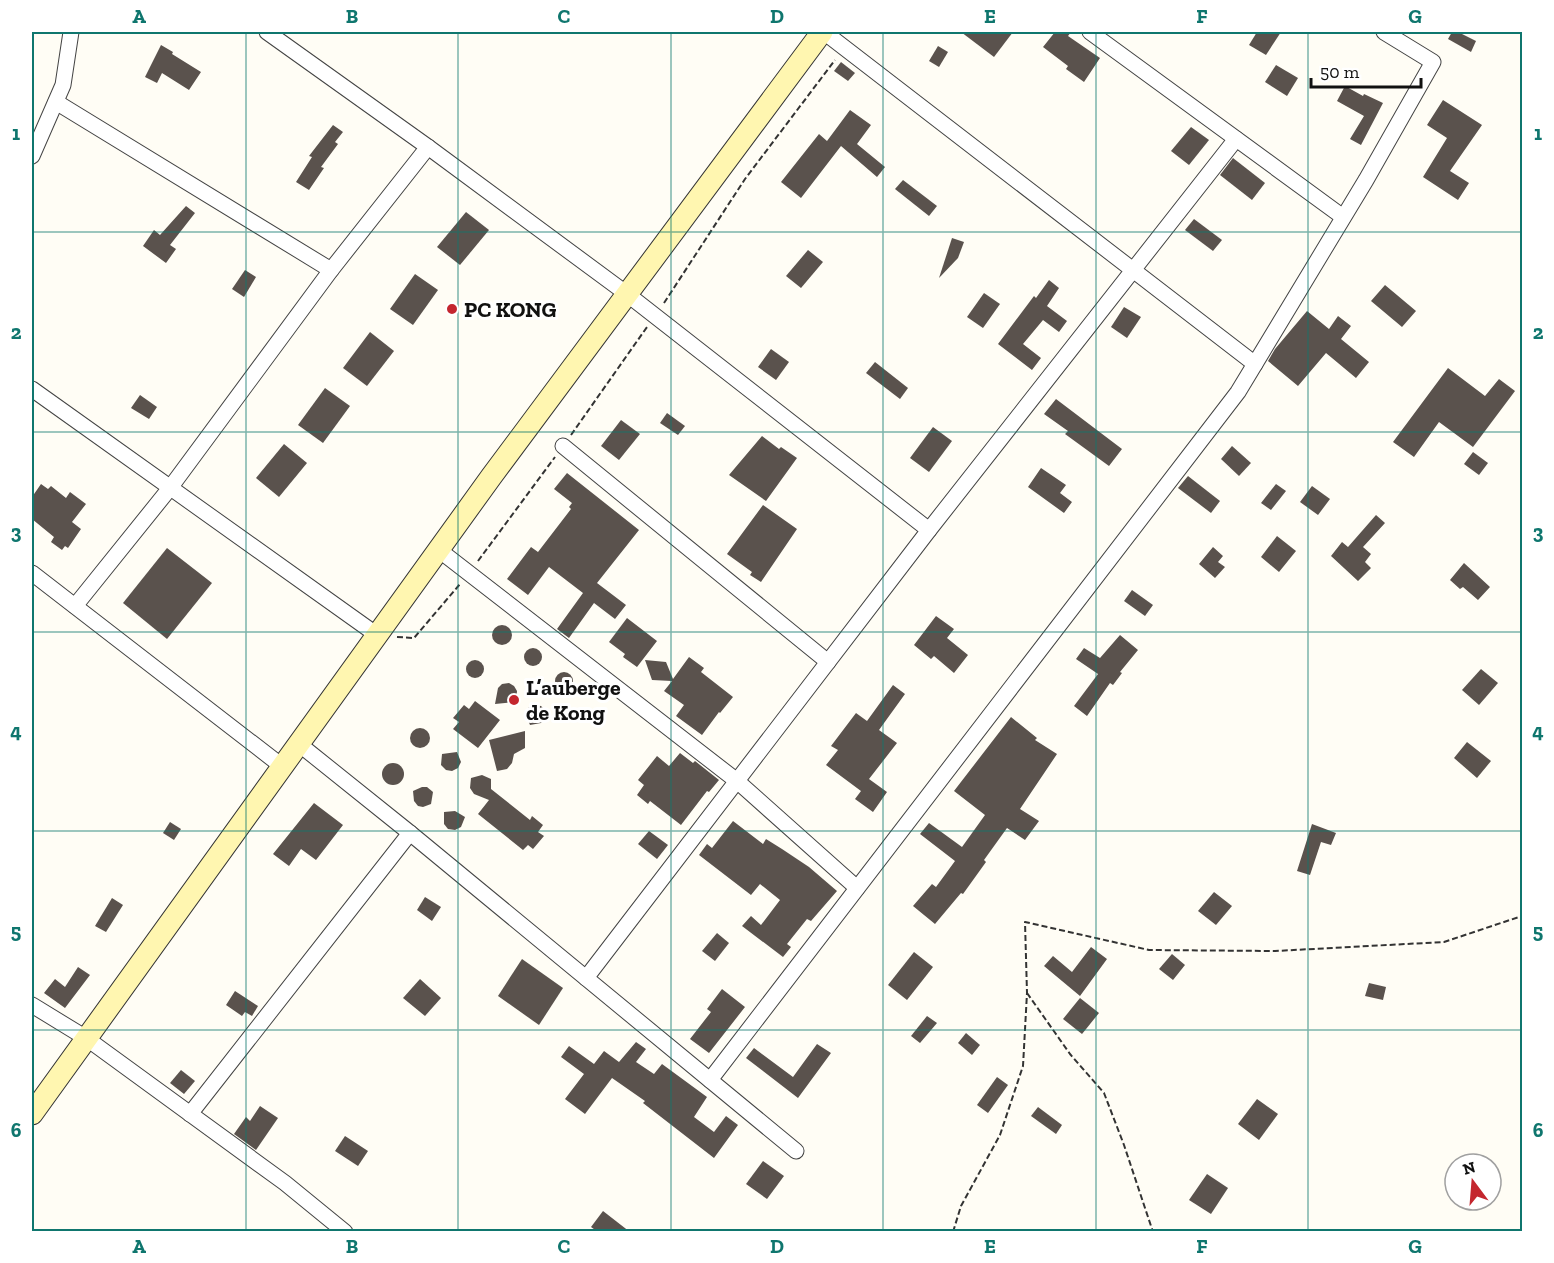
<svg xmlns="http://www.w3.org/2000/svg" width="1554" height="1263" font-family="'Zilla Slab',serif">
	<rect width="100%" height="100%" fill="#fffdf5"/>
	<g fill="#5a524d">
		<polygon points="961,32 1013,32 994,57"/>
		<polygon points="1055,32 1071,32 1068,36 1100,58 1084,82 1066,69 1068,66 1043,47"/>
		<polygon points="1257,32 1281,32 1266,55 1249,45"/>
		<polygon points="1452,32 1458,32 1476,41 1471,52 1448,39"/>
		<polygon points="161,45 173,52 172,54 201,72 189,90 162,73 157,83 145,77"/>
		<polygon points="938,46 948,52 939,67 929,61"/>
		<polygon points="841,62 855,73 848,81 834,71"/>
		<polygon points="1276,65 1298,78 1287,96 1265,82"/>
		<polygon points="1345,86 1363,96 1364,94 1383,103 1361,145 1350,139 1364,116 1337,101"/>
		<polygon points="1443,100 1482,125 1450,171 1469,183 1458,200 1423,177 1447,138 1427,125"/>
		<polygon points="850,110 871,125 857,144 885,167 877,177 841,146 801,198 781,182 819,134 827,141"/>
		<polygon points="333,125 343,132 335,142 338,144 321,167 324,168 309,190 296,182 312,157 309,156"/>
		<polygon points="1191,127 1209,140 1189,165 1171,151"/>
		<polygon points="1233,158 1265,183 1252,200 1220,175"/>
		<polygon points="903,180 937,206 929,216 895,189"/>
		<polygon points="186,206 195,213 170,245 176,249 166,263 143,246 154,230 160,235"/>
		<polygon points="466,212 489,230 460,265 437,247"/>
		<polygon points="1194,219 1222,240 1213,251 1185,230"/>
		<polygon points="952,238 964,242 958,258 939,278"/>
		<polygon points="808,250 823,262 801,288 786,276"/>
		<polygon points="245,270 256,277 244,297 232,289"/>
		<polygon points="415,274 438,290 413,325 390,309"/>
		<polygon points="1049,280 1059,288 1047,306 1067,321 1059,332 1043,320 1023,344 1041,358 1032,370 998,344 1034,296 1036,298"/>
		<polygon points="1385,285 1416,311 1402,327 1371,301"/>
		<polygon points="984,293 1000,304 983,328 967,317"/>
		<polygon points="1124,307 1141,317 1127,338 1111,327"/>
		<polygon points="1307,311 1329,329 1338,316 1351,326 1341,339 1369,362 1356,378 1326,353 1298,386 1268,361 1275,349"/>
		<polygon points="370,332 394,351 367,386 343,368"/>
		<polygon points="771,349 789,362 776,380 758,367"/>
		<polygon points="875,362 908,388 900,399 866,373"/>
		<polygon points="1448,368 1485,396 1499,379 1515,391 1473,447 1439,422 1414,457 1393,442"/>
		<polygon points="325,388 350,406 323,443 298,425"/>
		<polygon points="140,395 157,407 149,419 131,408"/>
		<polygon points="1056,399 1122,449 1109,466 1065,434 1068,431 1044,414"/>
		<polygon points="667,413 685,426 678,435 660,423"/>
		<polygon points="621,420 640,434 619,460 601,446"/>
		<polygon points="933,427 952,441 929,472 910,458"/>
		<polygon points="762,436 779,449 781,447 797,458 766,501 729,475"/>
		<polygon points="284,444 307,463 279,497 256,478"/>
		<polygon points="1232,446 1251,463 1239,476 1221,459"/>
		<polygon points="1473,452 1488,463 1479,475 1464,464"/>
		<polygon points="1041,468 1066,485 1060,493 1072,502 1064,513 1028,487"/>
		<polygon points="567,473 639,530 597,583 626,605 615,619 594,603 569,638 557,629 583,593 549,567 528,595 507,579 531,547 538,552 571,509 569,507 572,503 554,489"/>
		<polygon points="1188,476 1220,501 1211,513 1178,488"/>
		<polygon points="41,484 48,489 51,486 66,498 70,492 86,504 72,522 81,529 68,548 65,546 62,550 51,542 54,537 32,519 32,497"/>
		<polygon points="1276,484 1286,491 1271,510 1261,503"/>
		<polygon points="1312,486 1330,499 1318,515 1300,502"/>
		<polygon points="763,505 797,529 761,582 750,575 752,572 727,554"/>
		<polygon points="1376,515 1385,523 1363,547 1371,554 1365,562 1371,568 1358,581 1331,556 1342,542 1348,547"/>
		<polygon points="1277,536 1296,551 1279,572 1261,557"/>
		<polygon points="1213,547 1223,556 1218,562 1225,567 1215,578 1199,564"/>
		<polygon points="167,548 212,583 167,639 123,603"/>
		<polygon points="1464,563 1490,587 1478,600 1463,587 1460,589 1450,580"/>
		<polygon points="1132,590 1153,605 1145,616 1124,601"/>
		<polygon points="936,616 954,629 947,638 968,655 954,673 934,656 931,659 914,645"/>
		<polygon points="627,618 657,641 637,667 623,657 625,654 609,642"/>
		<circle cx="502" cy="635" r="10"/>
		<polygon points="1120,635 1138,650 1120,672 1122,673 1113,685 1110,683 1087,716 1074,706 1098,674 1076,659 1084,648 1100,658"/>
		<circle cx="533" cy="657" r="9"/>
		<polygon points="689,657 704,668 701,672 733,697 720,713 719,712 702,735 676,716 684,705 664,691 672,681 652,680 645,660 666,662 673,679"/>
		<circle cx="475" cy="669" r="9"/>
		<polygon points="1481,669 1498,683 1479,705 1462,690"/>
		<circle cx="564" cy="681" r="9"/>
		<polygon points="509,683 514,686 517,691 516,702 495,704 498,688 502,684"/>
		<polygon points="893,685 905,694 879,730 897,743 869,779 887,792 873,812 855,799 861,791 826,765 838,750 831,746 856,713 867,721"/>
		<polygon points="475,701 500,720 478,748 453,729 459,722 453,718 464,705 469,709"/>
		<polygon points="534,705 541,706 546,711 546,718 541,723 530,725 526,715 528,708"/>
		<polygon points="1011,717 1037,738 1035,740 1057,754 1020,809 1039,821 1025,840 1007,828 984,860 986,862 963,894 961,893 935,924 913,906 932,884 936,887 955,861 920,834 929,823 962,847 985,815 954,791"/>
		<circle cx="420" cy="738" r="10"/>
		<polygon points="525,731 525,748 514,754 512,763 507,769 497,771 489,740"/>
		<polygon points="1467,742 1491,761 1477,778 1454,758"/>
		<polygon points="457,752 461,762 458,768 452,771 446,770 441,765 442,754"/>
		<polygon points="680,753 693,763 695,761 719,780 709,792 707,791 681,825 650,801 648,804 637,795 644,785 638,780 657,756 669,766"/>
		<circle cx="393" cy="774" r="11"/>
		<polygon points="482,775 491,779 491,789 530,820 532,816 543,825 538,832 544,836 533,849 528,845 523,850 478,814 489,800 474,794 470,788 471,778"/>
		<polygon points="422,787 427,787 433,792 431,804 423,807 418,806 414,801 413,791"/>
		<polygon points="314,803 343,825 316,860 301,849 289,866 273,854"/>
		<polygon points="455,811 465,817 461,827 455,830 448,829 444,824 444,812"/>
		<polygon points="733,821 763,844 766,839 782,849 809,867 837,891 811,921 807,919 787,944 791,947 783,957 742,926 751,916 761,925 780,900 760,884 751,895 699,855 707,844 712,848"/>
		<polygon points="170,822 181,829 174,840 163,833"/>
		<polygon points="1312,824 1336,833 1331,845 1321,842 1310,875 1297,871"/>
		<polygon points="649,831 668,845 657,859 638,844"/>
		<polygon points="1214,892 1232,906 1216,925 1198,911"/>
		<polygon points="425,897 441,907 432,921 417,910"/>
		<polygon points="112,898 123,905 106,932 95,926"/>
		<polygon points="717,933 729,943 715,961 702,951"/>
		<polygon points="1091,947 1107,959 1080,996 1044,966 1053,956 1072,972"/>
		<polygon points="914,952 933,967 907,1000 888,985"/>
		<polygon points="1172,954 1185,965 1173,980 1159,969"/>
		<polygon points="522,959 563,988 539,1025 498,996"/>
		<polygon points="78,967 90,975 65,1008 44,993 55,979 65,987"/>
		<polygon points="420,979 441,998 425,1016 403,998"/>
		<polygon points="1369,983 1386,987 1383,1000 1365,996"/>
		<polygon points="722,989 745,1007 709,1053 690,1039 711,1012 707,1009"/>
		<polygon points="235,991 258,1006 252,1016 245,1012 242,1016 226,1005"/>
		<polygon points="1080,998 1099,1013 1082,1034 1063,1019"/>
		<polygon points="927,1016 937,1023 920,1043 911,1036"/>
		<polygon points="966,1033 980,1045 972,1055 958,1043"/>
		<polygon points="636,1042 646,1049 636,1062 654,1074 662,1064 707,1097 694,1117 714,1132 726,1116 738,1125 714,1158 643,1103 645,1101 612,1078 585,1114 565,1099 584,1074 561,1057 569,1046 594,1064 604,1051 619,1062"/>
		<polygon points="817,1044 831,1053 798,1098 746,1058 754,1048 793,1077"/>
		<polygon points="181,1070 195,1081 184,1094 170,1083"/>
		<polygon points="997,1077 1008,1085 988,1113 977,1105"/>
		<polygon points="1257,1099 1278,1114 1259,1140 1238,1124"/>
		<polygon points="260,1106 278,1118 256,1150 234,1134 246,1117 250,1121"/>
		<polygon points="1038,1107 1062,1125 1056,1134 1031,1116"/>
		<polygon points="345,1136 368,1151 358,1166 335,1151"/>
		<polygon points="763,1161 784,1176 767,1199 746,1184"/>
		<polygon points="1207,1174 1228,1188 1211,1214 1189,1200"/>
		<polygon points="603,1211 630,1232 598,1232 591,1227"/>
	</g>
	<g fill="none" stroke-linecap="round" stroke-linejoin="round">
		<g stroke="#444" stroke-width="17">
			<g id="street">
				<polyline points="267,32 428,147 627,294 929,530"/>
				<polyline points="824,32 1255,364"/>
				<polyline points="1090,32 1343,217"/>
				<polyline points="56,102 331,270"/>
				<polyline points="32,156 63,85 71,32"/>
				<polyline points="32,389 377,635"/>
				<polyline points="563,446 828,662"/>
				<polyline points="439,550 737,781 857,888"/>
				<polyline points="32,573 283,767"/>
				<polyline points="75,606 170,488 331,270 428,147"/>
				<polyline points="299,744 410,833 796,1151"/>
				<polyline points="586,978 929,530 1236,139"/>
				<polyline points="32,1005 86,1038 285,1183 345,1232"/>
				<polyline points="710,1080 1238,392 1366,180 1433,62 1384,32"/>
				<polyline points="190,1114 410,833"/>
			</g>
		</g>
		<g stroke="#333" stroke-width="23">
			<polyline id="secondary" points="32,1114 491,477 822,32"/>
		</g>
		<g stroke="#333" stroke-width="2" stroke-dasharray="6 3" stroke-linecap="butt">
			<polyline points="664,303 745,179 835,60"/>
			<polyline points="571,435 647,327"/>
			<polyline points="478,561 555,457"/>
			<polyline points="397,637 414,638 460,584"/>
			<polyline points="1027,993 1070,1054 1104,1093 1124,1145 1153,1232"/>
			<polyline points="953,1232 961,1206 1000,1135 1023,1066 1027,993 1025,922 1149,950 1275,951 1444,942 1522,916"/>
			<polyline points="1520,1232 1522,1229"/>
		</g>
		<use href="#street" stroke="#fff" stroke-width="15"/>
		<use href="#secondary" stroke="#fff6b0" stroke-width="21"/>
	</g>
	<path fill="none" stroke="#0f766e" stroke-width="1.5" stroke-opacity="0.55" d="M246,32V1232M458,32V1232M671,32V1232M883,32V1232M1096,32V1232M1308,32V1232M32,232H1522M32,432H1522M32,632H1522M32,831H1522M32,1030H1522"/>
	<g fill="#c4262e" stroke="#fff" stroke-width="2">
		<circle cx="452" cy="309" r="6"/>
		<circle cx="514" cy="700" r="6"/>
	</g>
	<g text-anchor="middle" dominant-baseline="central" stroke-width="6" stroke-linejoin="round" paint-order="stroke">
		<g font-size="22" font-weight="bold" fill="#111" stroke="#fff" text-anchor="start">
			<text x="464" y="309">PC KONG</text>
			<text x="526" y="687">L’auberge<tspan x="526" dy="25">de Kong</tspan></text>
		</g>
	</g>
	<rect width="1554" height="1263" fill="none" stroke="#ffffff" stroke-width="66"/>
	<g transform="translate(1473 1182) rotate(344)"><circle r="28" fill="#ffffff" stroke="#a0a0a0" stroke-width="1.5"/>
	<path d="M0-4.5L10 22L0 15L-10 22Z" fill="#c4262e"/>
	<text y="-9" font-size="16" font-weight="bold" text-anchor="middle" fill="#111111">N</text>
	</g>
	<path d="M1311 78v9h110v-9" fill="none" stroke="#111111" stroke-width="3"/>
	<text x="1320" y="78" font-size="18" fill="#111111" stroke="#ffffff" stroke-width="4.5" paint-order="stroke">50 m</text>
	<rect x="33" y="33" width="1488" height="1197" fill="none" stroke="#0f766e" stroke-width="2"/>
	<g font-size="20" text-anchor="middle" font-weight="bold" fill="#0f766e">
		<text x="139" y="23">A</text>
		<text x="352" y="23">B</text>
		<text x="564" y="23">C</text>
		<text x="777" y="23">D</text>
		<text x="990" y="23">E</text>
		<text x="1202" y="23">F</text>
		<text x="1415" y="23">G</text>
		<text x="16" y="140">1</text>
		<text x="1538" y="140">1</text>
		<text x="16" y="339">2</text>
		<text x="1538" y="339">2</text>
		<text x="16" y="539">3</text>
		<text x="1538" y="539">3</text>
		<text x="16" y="738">4</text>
		<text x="1538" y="738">4</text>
		<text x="16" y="938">5</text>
		<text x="1538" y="938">5</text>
		<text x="16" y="1137">6</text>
		<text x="1538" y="1137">6</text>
		<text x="139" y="1253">A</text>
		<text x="352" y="1253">B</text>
		<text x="564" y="1253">C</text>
		<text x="777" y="1253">D</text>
		<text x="990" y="1253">E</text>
		<text x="1202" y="1253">F</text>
		<text x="1415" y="1253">G</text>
	</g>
</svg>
